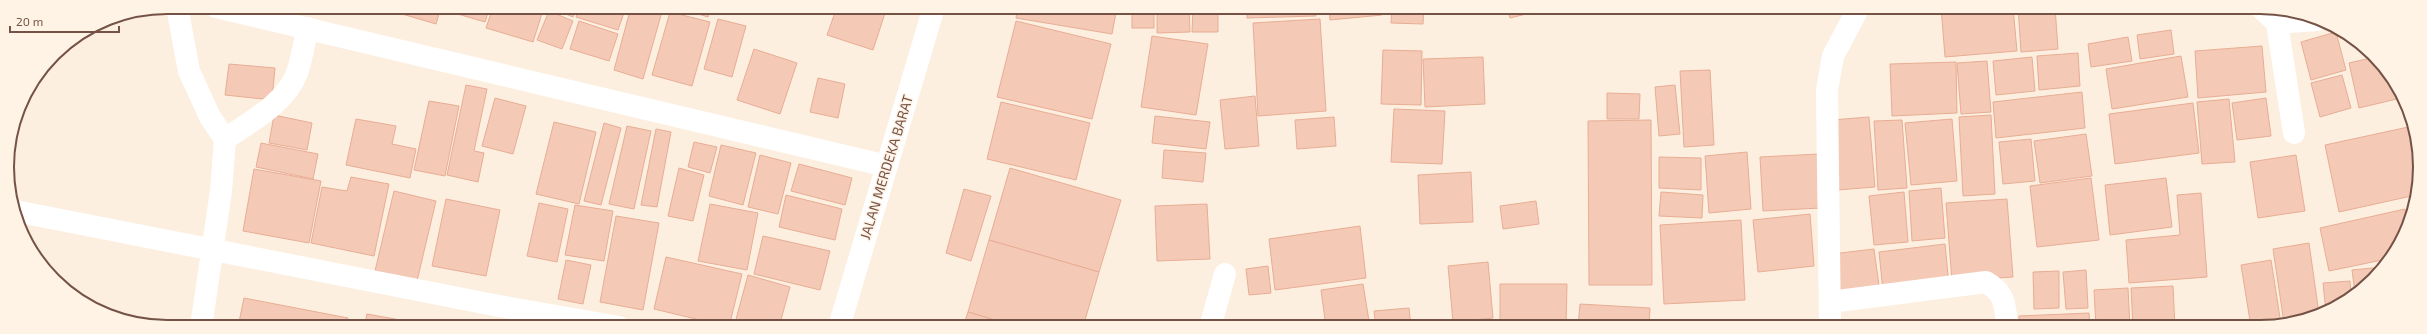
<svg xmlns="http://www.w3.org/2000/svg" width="2427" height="334" font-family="'Exo 2',sans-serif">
	<rect width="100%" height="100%" fill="#fdefdf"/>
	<g fill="#f4c9b5" stroke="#e8ad95">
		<polygon points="302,7 323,7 321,12"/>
		<polygon points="345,7 367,7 365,12"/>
		<polygon points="378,7 441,7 436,24"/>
		<polygon points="445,7 490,7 485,22 444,10"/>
		<polygon points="493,7 544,7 533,42 486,28"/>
		<polygon points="548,7 576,7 573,17"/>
		<polygon points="580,7 626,7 618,30 576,17"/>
		<polygon points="631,7 663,8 643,79 614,70"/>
		<polygon points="675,7 711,7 708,17"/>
		<polygon points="837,7 887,7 873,50 827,35"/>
		<polygon points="1018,7 1117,7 1112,34 1016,18"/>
		<rect x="1132" y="7" width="22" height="21"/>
		<polygon points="1157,7 1189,7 1190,32 1157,33"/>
		<polygon points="1193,7 1218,7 1218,32 1192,32"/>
		<polygon points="1247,7 1315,7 1316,16 1247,18"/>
		<polygon points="1329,7 1381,7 1382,15 1330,20"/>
		<polygon points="1392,7 1424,7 1423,24 1391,23"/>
		<polygon points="1507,7 1555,7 1510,18"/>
		<polygon points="1941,7 2013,7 2017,51 1945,57"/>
		<polygon points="2018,7 2055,7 2058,49 2021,52"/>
		<polygon points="549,11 573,21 562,49 537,40"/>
		<polygon points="670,12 710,22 692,86 652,75"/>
		<polygon points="718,19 746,26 732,77 704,69"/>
		<polygon points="1320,19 1326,111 1258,116 1253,23"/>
		<polygon points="579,21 618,34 609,61 570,49"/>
		<polygon points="1016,21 1111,44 1092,119 997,97"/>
		<polygon points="2171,30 2174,54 2140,59 2137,35"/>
		<polygon points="2336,32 2346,70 2311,80 2301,42"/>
		<polygon points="1152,36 1208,44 1196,115 1141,107"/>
		<polygon points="2128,37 2132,61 2091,67 2088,44"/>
		<polygon points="2262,46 2266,92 2198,98 2195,51"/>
		<polygon points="754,49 797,63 780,114 737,100"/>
		<polygon points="1383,50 1422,51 1421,105 1381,104"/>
		<polygon points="2078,53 2080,86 2039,90 2037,56"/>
		<polygon points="2181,56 2188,97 2112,109 2106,69"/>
		<polygon points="1483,57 1485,104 1425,107 1423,59"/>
		<polygon points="2032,57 2035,91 1996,95 1993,61"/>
		<polygon points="2375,57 2380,62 2401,98 2359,108 2349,63"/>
		<polygon points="1987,61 1991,112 1961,114 1957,63"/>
		<polygon points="1956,62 1957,113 1892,116 1890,64"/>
		<polygon points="229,64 275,68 272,100 225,95"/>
		<polygon points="1710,70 1714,145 1684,147 1680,71"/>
		<polygon points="2342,75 2351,108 2320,117 2311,83"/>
		<polygon points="818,78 845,84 838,118 810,112"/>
		<polygon points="466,85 487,89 474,151 484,153 478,182 447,175"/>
		<polygon points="1675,85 1680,134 1659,136 1655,87"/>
		<polygon points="2082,92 2085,128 1996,138 1993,102"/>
		<polygon points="1607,93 1640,94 1639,119 1607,119"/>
		<polygon points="1255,96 1259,146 1225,149 1220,100"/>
		<polygon points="495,98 526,106 513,154 482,146"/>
		<polygon points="2266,98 2271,136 2237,140 2232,103"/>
		<polygon points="2229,99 2235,162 2202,164 2197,102"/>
		<polygon points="429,101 459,106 445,176 414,170"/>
		<polygon points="1001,102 1090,123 1076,180 987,159"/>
		<polygon points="2193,103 2199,153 2115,164 2109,114"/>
		<polygon points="1394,109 1445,111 1442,164 1391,162"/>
		<polygon points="274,115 312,123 307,150 269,143"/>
		<polygon points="1991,115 1995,194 1963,196 1959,117"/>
		<polygon points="1155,116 1210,122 1206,149 1152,143"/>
		<polygon points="1334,117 1336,146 1297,149 1295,120"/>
		<polygon points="1869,117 1875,187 1837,190 1831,120"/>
		<polygon points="356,119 396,126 392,144 416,149 410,178 346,165"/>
		<polygon points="1952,119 1957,181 1911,185 1905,123"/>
		<polygon points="1651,120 1652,285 1589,285 1588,121"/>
		<polygon points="1902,120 1907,188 1878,190 1874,121"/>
		<polygon points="554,122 596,132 579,204 536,194"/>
		<polygon points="604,123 621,128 601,205 584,201"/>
		<polygon points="627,126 651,131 634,209 609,204"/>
		<polygon points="2413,126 2420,178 2416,195 2339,212 2325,145"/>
		<polygon points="656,129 671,132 657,207 641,205"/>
		<polygon points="2086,134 2092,176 2040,183 2034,141"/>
		<polygon points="2031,139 2035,181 2003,184 1999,142"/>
		<polygon points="694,142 717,147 710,173 688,167"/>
		<polygon points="261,143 318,154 313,179 256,167"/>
		<polygon points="721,145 756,153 743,205 709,196"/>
		<polygon points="1164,150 1206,153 1203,182 1162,178"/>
		<polygon points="1747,152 1751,209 1709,213 1705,156"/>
		<polygon points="1819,154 1821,208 1763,211 1760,157"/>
		<polygon points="760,155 791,163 778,214 748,207"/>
		<polygon points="2296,155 2305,211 2258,218 2250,162"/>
		<polygon points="1659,157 1701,158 1701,190 1659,188"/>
		<polygon points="799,164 852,178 845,205 791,191"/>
		<polygon points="679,168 704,175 693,221 668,216"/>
		<polygon points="1010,168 1121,200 1099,272 989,240"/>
		<polygon points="254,169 321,181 309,243 243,231"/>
		<polygon points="1471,172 1473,222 1420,224 1418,175"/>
		<polygon points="351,177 389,184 374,256 311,243 322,187 347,191"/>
		<polygon points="2091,178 2099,240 2037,247 2030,186"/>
		<polygon points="2166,178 2172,227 2110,235 2105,185"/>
		<polygon points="1941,188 1945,238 1912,241 1909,191"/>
		<polygon points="964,189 991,196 971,261 946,253"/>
		<polygon points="394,191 436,201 417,281 375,271"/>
		<polygon points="1661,192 1703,195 1702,218 1659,216"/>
		<polygon points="1904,192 1908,242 1874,245 1869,196"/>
		<polygon points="2201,193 2207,277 2129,283 2126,240 2180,235 2177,195"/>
		<polygon points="786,195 842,209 835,240 779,227"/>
		<polygon points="446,199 500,210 486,276 432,266"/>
		<polygon points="2007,199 2013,277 1952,281 1946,203"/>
		<polygon points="1536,201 1539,224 1503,229 1500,206"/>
		<polygon points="539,203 568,209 557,262 527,256"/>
		<polygon points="710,204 758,213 747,270 698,261"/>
		<polygon points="1207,204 1210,259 1157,261 1155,206"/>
		<polygon points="575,205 613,211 604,261 565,255"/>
		<polygon points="2405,209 2408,228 2387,259 2329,271 2320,228"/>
		<polygon points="1810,214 1814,266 1758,272 1753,220"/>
		<polygon points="616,216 659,223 643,310 600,302"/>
		<polygon points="1741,220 1745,300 1664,304 1660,225"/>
		<polygon points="1360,226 1366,278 1275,290 1269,239"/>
		<polygon points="763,236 830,251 820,290 754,274"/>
		<polygon points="989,240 1099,272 1083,327 1018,327 968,312"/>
		<polygon points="2309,243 2319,314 2284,323 2273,249"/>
		<polygon points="1945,244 1949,285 1883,291 1879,252"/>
		<polygon points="1874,249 1880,293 1836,298 1832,254"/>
		<polygon points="666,257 742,274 729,327 654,309"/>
		<polygon points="566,260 591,265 583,304 558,299"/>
		<polygon points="2271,260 2281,324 2271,327 2251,327 2241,265"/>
		<polygon points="1488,262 1493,318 1453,322 1448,266"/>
		<polygon points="1268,266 1271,293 1249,295 1246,269"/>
		<polygon points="2382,267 2373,280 2355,293 2352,270"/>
		<polygon points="2086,270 2088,308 2066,309 2063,272"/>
		<polygon points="2059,271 2059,308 2034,309 2033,272"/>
		<polygon points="748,275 790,287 779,327 748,327 735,323"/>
		<polygon points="2350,281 2351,296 2326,312 2323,283"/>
		<polygon points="1363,284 1370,327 1326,327 1321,290"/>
		<polygon points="1500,284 1567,284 1566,327 1500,327"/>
		<polygon points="2173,286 2175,327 2133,327 2131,288"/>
		<polygon points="2128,288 2130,327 2096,327 2094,290"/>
		<polygon points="244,298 348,318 346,327 238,327"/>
		<polygon points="1580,304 1650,308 1649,327 1578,327"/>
		<polygon points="1409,308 1411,327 1376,327 1374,311"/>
		<polygon points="968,312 1018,327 963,327"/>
		<polygon points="2089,313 2090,327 2019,327 2019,316"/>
		<polygon points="367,314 434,326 364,327"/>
	</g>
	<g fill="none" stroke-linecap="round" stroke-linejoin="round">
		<g stroke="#fff" stroke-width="22">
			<polyline points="177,7 189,71 210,117 225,139 221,191 201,327"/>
			<polyline points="216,7 887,166"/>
			<polyline points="2260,7 2277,23 2317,20"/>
			<polyline points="2277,23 2294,133"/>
			<path d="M225,139C250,122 286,103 297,73C302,58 304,42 308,28"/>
			<polyline points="15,211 499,306 619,327"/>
			<path d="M1830,302L1986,282C2006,294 2005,305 2007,327"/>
			<polyline points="1210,327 1225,274"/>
			<polyline points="1830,327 1827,90 1833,56 1859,7"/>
		</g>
		<polyline stroke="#fff" stroke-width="22" points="839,327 934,7"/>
	</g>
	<g text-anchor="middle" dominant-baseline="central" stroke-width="3" stroke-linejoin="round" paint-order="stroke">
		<g font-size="14" fill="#755246" stroke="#fff3e6">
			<text transform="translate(886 167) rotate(-73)">JALAN MERDEKA BARAT</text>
		</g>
	</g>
	<path d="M0 0H2427V334H0ZM167 14H2260A153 153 0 0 1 2413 167V167A153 153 0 0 1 2260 320H167A153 153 0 0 1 14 167V167A153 153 0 0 1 167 14Z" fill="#fff3e6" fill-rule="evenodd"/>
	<path fill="none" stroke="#755246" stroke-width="2" d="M167 14H2260A153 153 0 0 1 2413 167V167A153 153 0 0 1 2260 320H167A153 153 0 0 1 14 167V167A153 153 0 0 1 167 14Z"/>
	<path d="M10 26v6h109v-6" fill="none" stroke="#755246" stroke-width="2"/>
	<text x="16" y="26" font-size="12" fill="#755246" stroke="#fff3e6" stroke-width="3" paint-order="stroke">20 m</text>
</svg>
